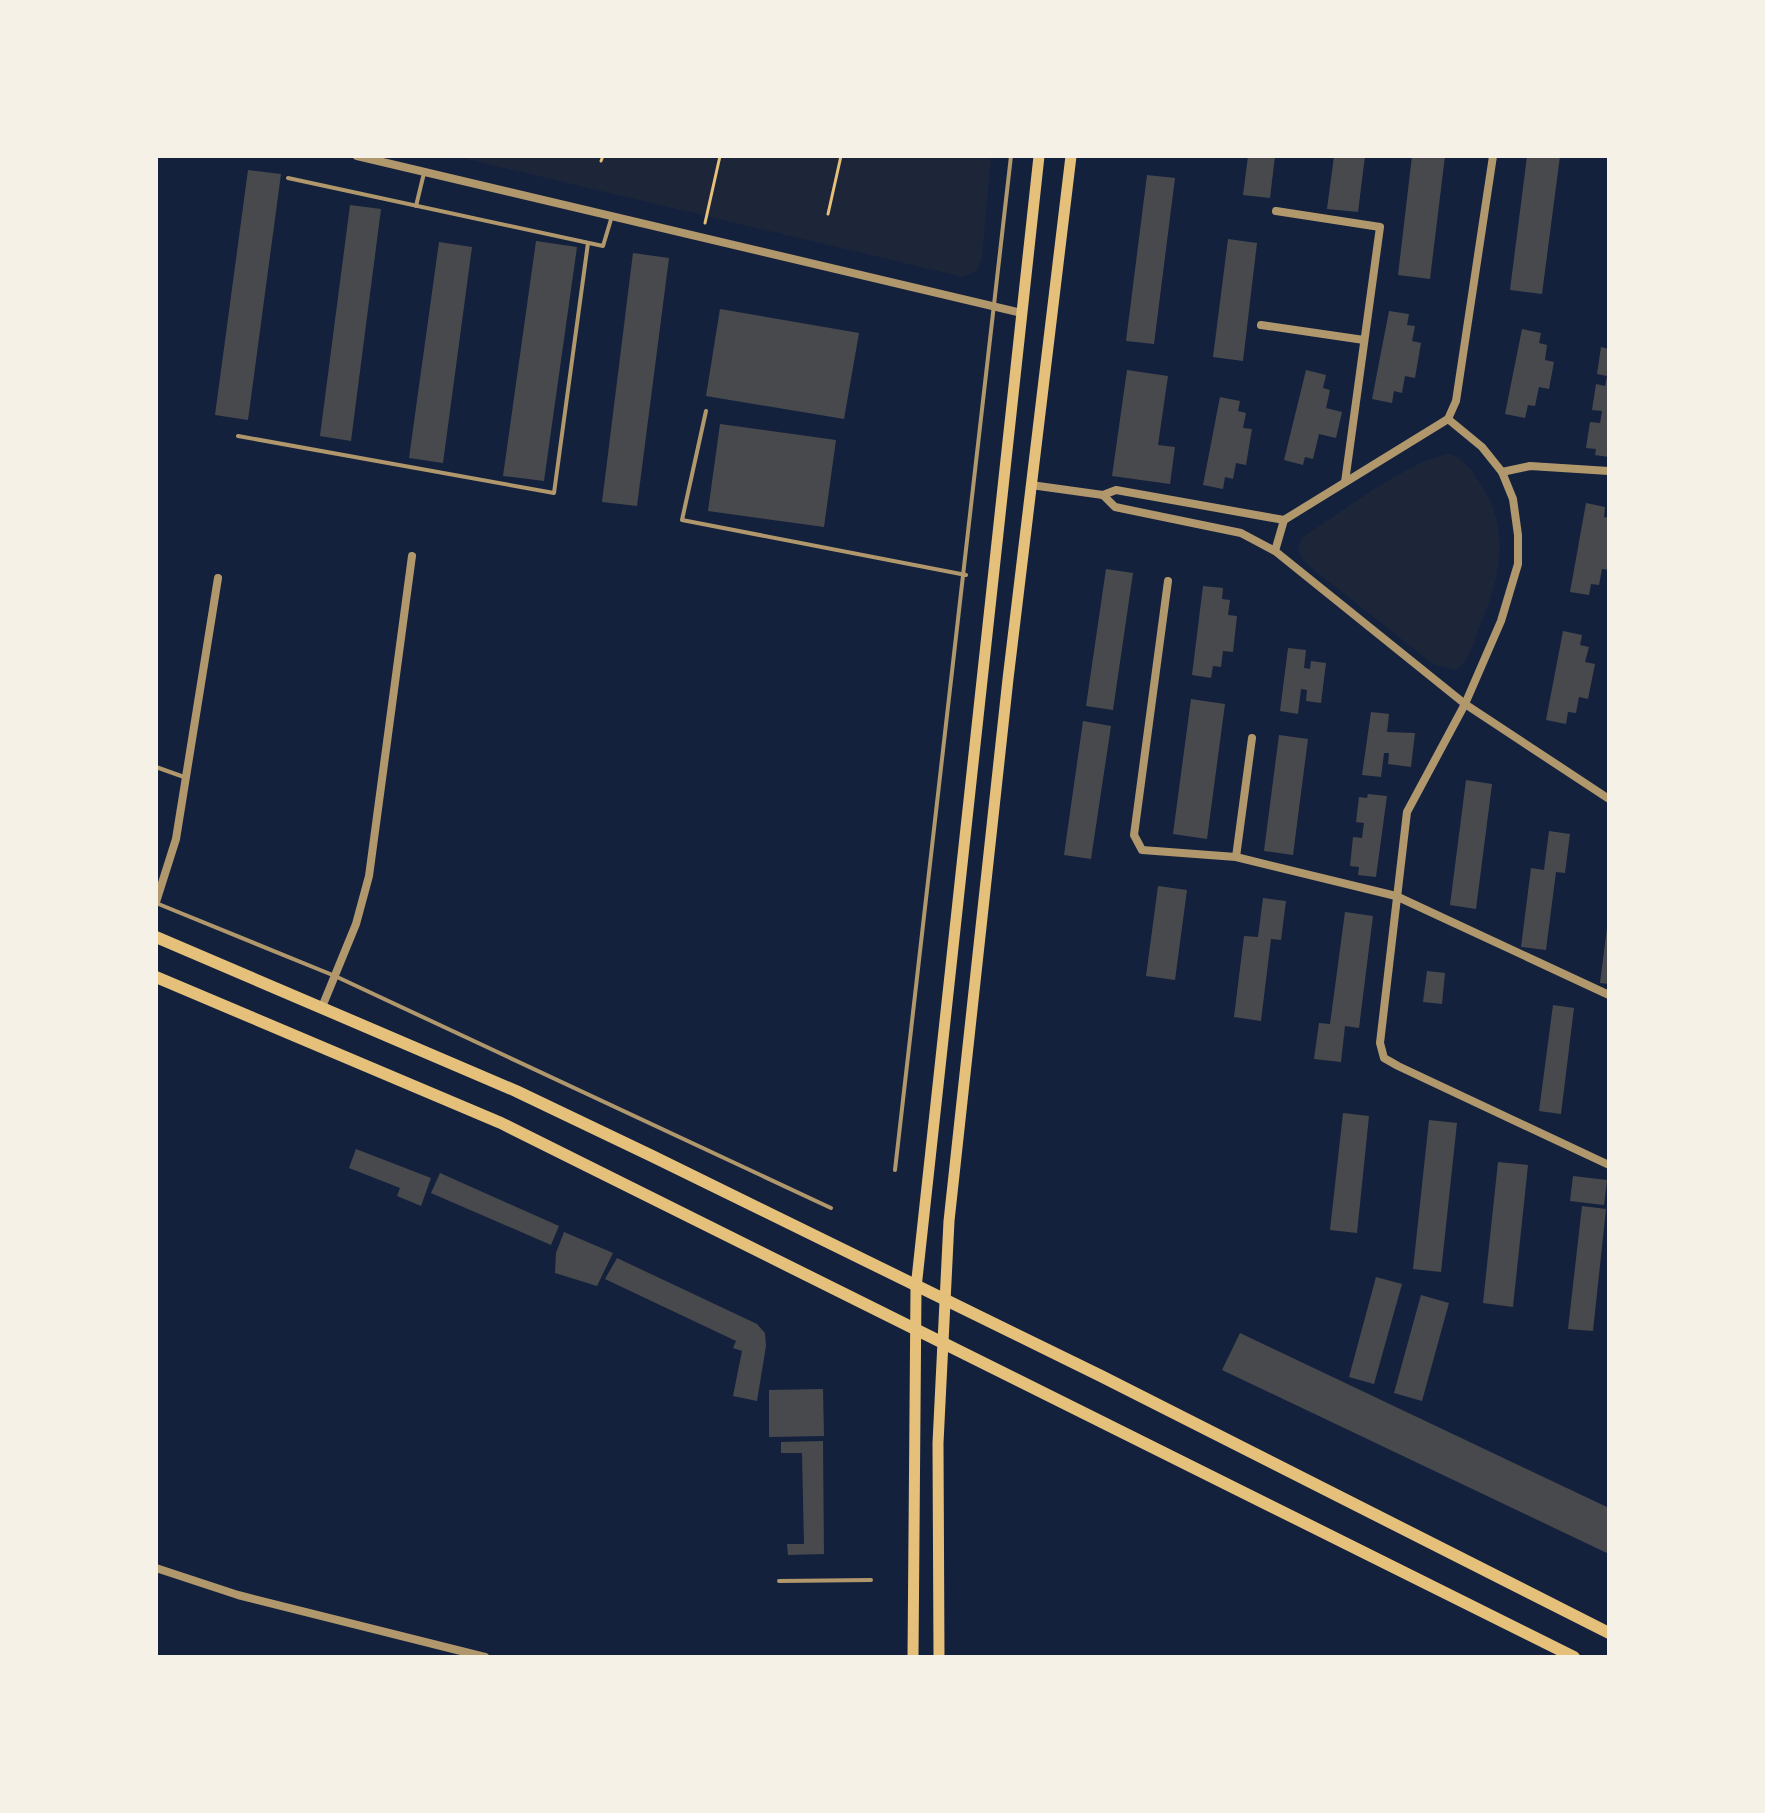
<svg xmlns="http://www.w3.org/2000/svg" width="1765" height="1813" font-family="'Crimson Pro',serif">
	<rect width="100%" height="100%" fill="#14213d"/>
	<g fill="#1d2539">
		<polygon points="454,156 991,156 982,259 977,270 963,277"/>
		<path d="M1450,454C1465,459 1471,470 1480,483C1512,531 1500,579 1479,628C1474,642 1469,662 1455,670L1433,664L1309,566C1299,556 1294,548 1304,536C1339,514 1412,458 1450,454Z"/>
	</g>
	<g fill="#48494c">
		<polygon points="1248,156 1275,156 1270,198 1243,195"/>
		<polygon points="1334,156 1365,156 1358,212 1327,209"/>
		<polygon points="1412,156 1445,156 1430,279 1398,275"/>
		<polygon points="1527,156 1560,156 1542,294 1510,290"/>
		<polygon points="248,170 281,174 248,420 215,415"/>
		<polygon points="1147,175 1175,178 1154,344 1126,341"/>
		<polygon points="350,205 381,209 351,441 320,436"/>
		<polygon points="1228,239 1257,243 1243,361 1213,357"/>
		<polygon points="536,241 577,247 544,481 503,476"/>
		<polygon points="439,242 472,247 443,463 409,458"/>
		<polygon points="633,253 669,258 637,506 602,502"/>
		<polygon points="720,309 859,333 844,419 706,396"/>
		<polygon points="1389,311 1409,314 1407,325 1415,326 1412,341 1421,343 1415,378 1405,376 1402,393 1394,391 1392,403 1372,399"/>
		<polygon points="1522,329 1541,333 1539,343 1547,345 1545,360 1554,362 1549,389 1539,387 1535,406 1528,405 1525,418 1505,414"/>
		<polygon points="1601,347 1609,349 1609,457 1595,455 1596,449 1586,448 1590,422 1600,423 1602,411 1592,410 1596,384 1605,386 1607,376 1597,374"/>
		<polygon points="1127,370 1168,376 1158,445 1175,447 1170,484 1112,476"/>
		<polygon points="1306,370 1326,375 1323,388 1330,390 1326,408 1342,412 1336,438 1319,434 1313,459 1305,457 1303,465 1284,460"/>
		<polygon points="1220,397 1240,401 1238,411 1246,413 1243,428 1252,429 1246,465 1236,463 1233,479 1225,477 1223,489 1203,485"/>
		<polygon points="720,424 836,440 824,527 708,511"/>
		<polygon points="1586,503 1605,507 1604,517 1609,518 1609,570 1602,569 1599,585 1591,584 1589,595 1570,592"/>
		<polygon points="1106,569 1133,573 1113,710 1086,706"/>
		<polygon points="1203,586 1223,588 1222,599 1230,600 1228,615 1237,616 1233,652 1223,651 1221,667 1213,666 1211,678 1192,675"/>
		<polygon points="1563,631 1582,635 1580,645 1589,647 1585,662 1595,664 1588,699 1579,697 1576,713 1568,712 1566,724 1546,720"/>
		<polygon points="1288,648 1306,650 1304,668 1310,669 1311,661 1326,663 1321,703 1306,701 1307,690 1301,689 1298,714 1280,711"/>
		<polygon points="1191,699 1225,704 1207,839 1173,834"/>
		<polygon points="1371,712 1389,714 1387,732 1415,733 1411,767 1388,764 1389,753 1384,753 1381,777 1362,775"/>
		<polygon points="1083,721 1111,726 1091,859 1064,855"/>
		<polygon points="1279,735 1308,739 1293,855 1264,851"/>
		<polygon points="1466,780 1492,784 1476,909 1450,905"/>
		<polygon points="1368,794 1387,796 1376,877 1358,875 1359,867 1350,866 1353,837 1362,838 1364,823 1356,822 1359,797 1367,798"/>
		<polygon points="1549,831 1570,834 1565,873 1556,872 1546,950 1521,947 1531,868 1544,870"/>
		<polygon points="1158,886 1187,890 1175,980 1146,976"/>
		<polygon points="1263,898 1286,901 1281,940 1271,939 1261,1021 1234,1017 1244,936 1258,937"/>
		<polygon points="1345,912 1373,916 1359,1028 1345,1026 1341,1062 1314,1059 1319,1023 1330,1024"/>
		<polygon points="1607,928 1609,929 1609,984 1600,983"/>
		<polygon points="1427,971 1445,973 1442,1004 1423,1002"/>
		<polygon points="1553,1005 1574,1008 1561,1114 1539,1111"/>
		<polygon points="1343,1113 1369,1116 1357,1233 1330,1230"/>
		<polygon points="1429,1120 1457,1123 1441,1272 1413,1269"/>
		<polygon points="356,1149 431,1178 421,1206 397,1196 400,1188 349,1168"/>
		<polygon points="1498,1162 1528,1165 1513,1307 1483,1303"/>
		<polygon points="440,1173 559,1226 551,1245 431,1193"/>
		<polygon points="1573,1176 1607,1180 1604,1205 1570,1201"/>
		<polygon points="1582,1206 1606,1209 1593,1331 1568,1329"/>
		<polygon points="564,1232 613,1253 597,1286 555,1273 556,1253"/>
		<polygon points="617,1258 757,1324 765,1333 766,1346 757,1401 733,1396 742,1351 733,1348 736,1341 605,1279"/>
		<polygon points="1376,1277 1402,1284 1374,1384 1349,1377"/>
		<polygon points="1421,1295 1449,1303 1422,1401 1394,1393"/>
		<polygon points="1240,1333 1609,1508 1609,1554 1222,1370"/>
		<polygon points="823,1389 824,1436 769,1437 769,1390"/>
		<polygon points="823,1441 824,1554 788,1555 787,1544 804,1544 802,1453 781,1453 781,1442"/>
	</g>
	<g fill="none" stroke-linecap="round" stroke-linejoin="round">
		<g stroke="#e5c07b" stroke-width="3">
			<polyline points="601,161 603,156"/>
			<polyline points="828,214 841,156"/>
			<polyline points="705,223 720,156"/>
		</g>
		<g stroke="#b1986c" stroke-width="4">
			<polyline points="288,178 603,246 612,216"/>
			<polyline points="416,206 424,173"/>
			<polyline points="706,411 682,520 966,575"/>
			<polyline points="238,436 554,493 588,243"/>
			<polyline points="156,767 184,777"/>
			<polyline points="156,903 335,976 831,1208"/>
			<polyline points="895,1170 1011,156"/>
			<polyline points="779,1581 871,1580"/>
		</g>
		<g stroke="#b1986c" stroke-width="8">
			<polyline points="357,156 1022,313"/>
			<polyline points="1276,211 1380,227 1345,482"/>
			<polyline points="1261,325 1364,340"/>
			<polyline points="1448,419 1482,447 1502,472 1513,499 1518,535 1518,564 1501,621 1465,704 1407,812 1380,1043 1384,1058 1398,1066 1609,1165"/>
			<polyline points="1502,472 1530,466 1609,471"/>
			<polyline points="1031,485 1103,495 1115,507 1241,533 1275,551 1465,704 1609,799"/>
			<polyline points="1103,495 1116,490 1284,520"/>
			<polyline points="1275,551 1284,520 1448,419 1456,401 1493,156"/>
			<polyline points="1168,581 1134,835 1142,850 1236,857 1396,896 1609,995"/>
			<polyline points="1236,857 1252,738"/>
			<polyline points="156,902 176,839 218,578"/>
			<polyline points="322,1007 356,924 369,876 412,556"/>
			<polyline points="156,1568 238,1595 485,1657"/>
		</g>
		<g stroke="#e5c07b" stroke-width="11">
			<polyline points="913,1657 916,1288 1039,156"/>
			<polyline points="939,1657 938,1443 949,1221 1008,679 1071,156"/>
		</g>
		<g stroke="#e5c07b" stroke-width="12">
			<polyline points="156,937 516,1091 652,1156 1101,1376 1609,1633"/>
			<polyline points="156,977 501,1123 1574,1657"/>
		</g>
	</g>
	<rect width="1765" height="1813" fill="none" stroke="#f6f1e7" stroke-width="316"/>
</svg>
